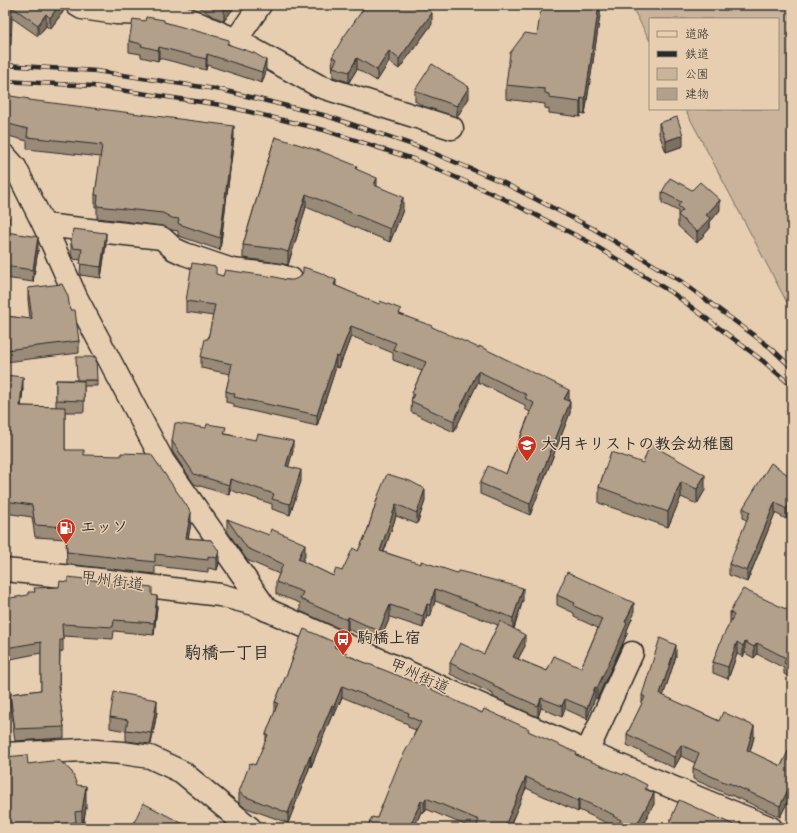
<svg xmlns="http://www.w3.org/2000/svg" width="797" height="833" font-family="'Indie Flower','Klee One',sans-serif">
	<rect width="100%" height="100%" fill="#e8ceb0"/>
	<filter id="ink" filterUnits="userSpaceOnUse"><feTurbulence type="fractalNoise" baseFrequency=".025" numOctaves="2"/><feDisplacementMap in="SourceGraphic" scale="8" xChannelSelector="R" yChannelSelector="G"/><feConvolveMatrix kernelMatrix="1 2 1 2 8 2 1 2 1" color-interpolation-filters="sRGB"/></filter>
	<g filter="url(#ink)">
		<polygon fill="#c9b39a" stroke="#7a6f62" points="631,5 790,5 792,13 792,312 685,109 778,109 778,19 650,19 650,41"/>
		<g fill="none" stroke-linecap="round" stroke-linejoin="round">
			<g stroke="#2b2b2b" stroke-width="25">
				<g id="minor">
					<polyline points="77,5 82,8 116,13 179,15 236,40 319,86 452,128"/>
					<polyline points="236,40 260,5"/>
					<polyline points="5,156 15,167 44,225 76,297 163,461 267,610"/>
					<polyline points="44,225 162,238 174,249 185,254 232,270 278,275 291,279"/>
					<polyline points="587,752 632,653"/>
					<polyline points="5,754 83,750 123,753 150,757 182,772 250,828"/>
				</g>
			</g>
			<g stroke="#2b2b2b" stroke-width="25">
				<polyline id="highway" points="5,570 101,580 220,595 254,604 587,752 771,828"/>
			</g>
			<use href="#minor" stroke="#e8ceb0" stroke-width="22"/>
			<use href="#highway" stroke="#e8ceb0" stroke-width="22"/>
			<g stroke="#2b2b2b" stroke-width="4.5">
				<g id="rail">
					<polyline points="5,65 96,71 222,90 327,116 419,147 502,182 594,229 682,282 771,348 792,368"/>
					<polyline points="5,81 93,86 221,105 324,130 416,160 496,195 589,242 674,294 763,361 792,386"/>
				</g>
			</g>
			<use href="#rail" stroke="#e8ceb0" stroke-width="3" stroke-dasharray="9" stroke-linecap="butt"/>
		</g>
		<g fill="#9a8a78" stroke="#2b2b2b">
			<polygon points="5,5 63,5 63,12 50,29 46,26 38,36 12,18 11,45 5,45"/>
			<polygon points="196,5 236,5 224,21 212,16"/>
			<polygon points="600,5 600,15 585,114 581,113 580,117 549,113 549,109 545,108 545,104 506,99 506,85 537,35"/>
			<polygon points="145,21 164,22 229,44 266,71 262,83 207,65 206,70 159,58 158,61 141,57 141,54 129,52 129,41"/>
			<polygon points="432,24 399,69 389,62 377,81 357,69 349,82 333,77 332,57"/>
			<polygon points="415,90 469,98 457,117 423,106 415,101"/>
			<polygon points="5,95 29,101 234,138 220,250 179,236 178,235 178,231 172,230 163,226 97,218 97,207 95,207 95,195 101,157 27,149 27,141 5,135"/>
			<polygon points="659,123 683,146 666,152 659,134"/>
			<polygon points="275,137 357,170 377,186 403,210 390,242 306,207 288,265 279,263 243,258 243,245"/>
			<polygon points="662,192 720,210 710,222 710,228 697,243 678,226 678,211 662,203"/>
			<polygon points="5,216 9,229 8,233 38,250 33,282 5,278"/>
			<polygon points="71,243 106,244 101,278 80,275 81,260 73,259 71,254"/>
			<polygon points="216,275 223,276 287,280 336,286 432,328 569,400 569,401 570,413 530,515 480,494 480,483 506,474 530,412 525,409 525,405 478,382 454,432 411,412 412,393 422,371 393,360 393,353 351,336 339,368 336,367 317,426 234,407 234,404 226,402 226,391 230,374 201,368 201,357 208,339 213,316 186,312 186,301"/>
			<polygon points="28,288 70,310 79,341 79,353 5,362 5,316 30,319 28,300"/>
			<polygon points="5,375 23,389 21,406 56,407 56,380 97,380 97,386 84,386 84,412 65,412 65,450 84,455 191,523 188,538 211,540 219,563 217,570 208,568 208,572 155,566 155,574 67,564 66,539 35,537 32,517 5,513"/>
			<polygon points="226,434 293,451 288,466 301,481 290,515 272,509 272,504 230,490 229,495 194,484 172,451 172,441"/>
			<polygon points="611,452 705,490 697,504 681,497 668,527 599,503 599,487"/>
			<polygon points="791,480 792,481 792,510 786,519 775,513 747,582 729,575 729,564 747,521 743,518 743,508"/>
			<polygon points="378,496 425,501 417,524 396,516 384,552 523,600 514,629 525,646 518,659 547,671 581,668 598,628 574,617 574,613 557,605 557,595 634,614 627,630 627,634 621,648 597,699 595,698 587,719 565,709 562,717 541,708 538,717 493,697 493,694 450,674 450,663 484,654 498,625 435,601 430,617 427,616 423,628 390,617 379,643 348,629 347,632 300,611 300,603 276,594 276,582 279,574 247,560 227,531 227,519 305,556 302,561 333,576 342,571 358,551 367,532"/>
			<polygon points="152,595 157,607 154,635 114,631 113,639 63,636 63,651 60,652 59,694 64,727 64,738 15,741 10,705 10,694 41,690 41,653 6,660 5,653 5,599"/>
			<polygon points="730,612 792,612 792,678 784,674 784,668 757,654 754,658 745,653 743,657 737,654 728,679 713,673 713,662 730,623"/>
			<polygon points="336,648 347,655 482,713 529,732 577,755 647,790 654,804 641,828 615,828 613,827 613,826 579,810 578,812 526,788 509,828 472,828 426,809 424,813 421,812 414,828 367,828 377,818 416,730 408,727 408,724 342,697 334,716 332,715 311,767 310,766 288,823 244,807 239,803 239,792 255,765 266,741 266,734 275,712 275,702 292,662 292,658"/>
			<polygon points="676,656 663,696 719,721 754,737 750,752 781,766 792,744 792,793 780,817 729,794 729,795 693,779 693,768 695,763 681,756 674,768 627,745 627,734 642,704 642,695"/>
			<polygon points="157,712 151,744 126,741 126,731 110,728 110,717"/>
			<polygon points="28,764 86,807 83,828 5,828"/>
		</g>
		<g fill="#7d7061" stroke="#2b2b2b">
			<polygon points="59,5 63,5 63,12 50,29 50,18"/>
			<polygon points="224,5 236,5 224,21"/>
			<polygon points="599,5 600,5 600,15 585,114 585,99"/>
			<polygon points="432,13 432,24 399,69 399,59"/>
			<polygon points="46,14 46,26 38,36 38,25"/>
			<polygon points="159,47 159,58 158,61 158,50"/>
			<polygon points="389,51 389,62 377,81 377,70"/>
			<polygon points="207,54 207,65 206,70 206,59"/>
			<polygon points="357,58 357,69 349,82 349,72"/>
			<polygon points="266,60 266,71 262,83 262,72"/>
			<polygon points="469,87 469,98 457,117 457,106"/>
			<polygon points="581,98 581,113 580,117 580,102"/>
			<polygon points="234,126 234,138 220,250 220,238"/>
			<polygon points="683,135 683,146 666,152 666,141"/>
			<polygon points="377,178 377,191 374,185"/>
			<polygon points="306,194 306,207 288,265 288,252"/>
			<polygon points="403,197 403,210 390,242 390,229"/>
			<polygon points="720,200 720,210 710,222 710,228 697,243 697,232 706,215"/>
			<polygon points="9,217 9,229 6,245 6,232"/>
			<polygon points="106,233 106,244 101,278 101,267"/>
			<polygon points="38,237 38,250 33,282 33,270"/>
			<polygon points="336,280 336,290 334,285"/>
			<polygon points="351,326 351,336 339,368 339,357"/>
			<polygon points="336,356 336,367 317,426 317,415"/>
			<polygon points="478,371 478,382 454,432 454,421"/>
			<polygon points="23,377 23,389 20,417 20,406"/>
			<polygon points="569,390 569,400 564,410 564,399"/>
			<polygon points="570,402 570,413 530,515 530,504"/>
			<polygon points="293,441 293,451 286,476 286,466"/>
			<polygon points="301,470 301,481 290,515 290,504"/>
			<polygon points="705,475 705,490 697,504 697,489"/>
			<polygon points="230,479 230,490 229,495 229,485"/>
			<polygon points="681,482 681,497 668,527 668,512"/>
			<polygon points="425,489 425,501 417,524 417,513"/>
			<polygon points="792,500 792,510 786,519 786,509"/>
			<polygon points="775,502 775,513 747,582 747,571"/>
			<polygon points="396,504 396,516 380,563 380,551"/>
			<polygon points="191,512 191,523 186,550 186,538"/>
			<polygon points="305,544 305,556 298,571 298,559"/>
			<polygon points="219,551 219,563 217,570 217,558"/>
			<polygon points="523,588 523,600 513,630 513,618"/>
			<polygon points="435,589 435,601 430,617 430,605"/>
			<polygon points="157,596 157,607 154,635 154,623"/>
			<polygon points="634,603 634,614 627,630 627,634 597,699 597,688 625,622"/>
			<polygon points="427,604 427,616 423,628 423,616"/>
			<polygon points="390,605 390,617 379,643 379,631"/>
			<polygon points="348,617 348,629 347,632 347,620"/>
			<polygon points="525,635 525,646 513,668 513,657"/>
			<polygon points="737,642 737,654 728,679 728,667"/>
			<polygon points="745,642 745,653 743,657 743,646"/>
			<polygon points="757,643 757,654 754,658 754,647"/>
			<polygon points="676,645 676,656 660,706 660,694"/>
			<polygon points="342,686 342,697 334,716 334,706"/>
			<polygon points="595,687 595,698 587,719 587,708"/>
			<polygon points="541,698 541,708 538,717 538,706"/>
			<polygon points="565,699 565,709 562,717 562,706"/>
			<polygon points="157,700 157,712 151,744 151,733"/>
			<polygon points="332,705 332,715 311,767 311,756"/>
			<polygon points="754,726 754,737 747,761 747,750"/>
			<polygon points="681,745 681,756 674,768 674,757"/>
			<polygon points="310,756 310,766 288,823 288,813"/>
			<polygon points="526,777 526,788 509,828 504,828"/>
			<polygon points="792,782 792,793 780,817 780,806"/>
			<polygon points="86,786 86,807 82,828 82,811"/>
			<polygon points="654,793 654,804 641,828 635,828"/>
			<polygon points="426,798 426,809 424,813 424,802"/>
			<polygon points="579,799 579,810 578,812 578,801"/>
			<polygon points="421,801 421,812 414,828 409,828"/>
		</g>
		<g fill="#b3a08b" stroke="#2b2b2b">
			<polygon points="5,5 59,5 50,18 46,14 38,25 12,7 11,34 5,33"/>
			<polygon points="366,5 423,5 432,13 399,59 389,51 377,70 357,58 349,72 333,67 337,59 332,57 343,38"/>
			<polygon points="546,5 599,5 585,99 581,98 580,102 549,98 549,94 545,93 545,89 506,85 510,53 525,33 537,35 540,14"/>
			<polygon points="146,17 164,20 164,22 229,40 227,44 254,53 266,60 262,72 207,54 206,59 159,47 158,50 141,46 142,44 129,41 133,19 145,21"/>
			<polygon points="432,64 469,87 457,106 423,94 415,90"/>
			<polygon points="5,95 29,99 29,100 234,126 220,238 179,224 178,223 179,219 172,218 163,213 97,206 98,195 95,195 102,145 27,137 28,129 5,123"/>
			<polygon points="677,117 683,135 666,141 659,123"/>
			<polygon points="275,137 320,151 357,166 356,169 377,178 374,185 403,197 390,229 306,194 288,252 279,249 243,245"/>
			<polygon points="670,178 692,190 700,182 720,200 706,215 710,218 697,232 678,215 683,210 678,206 681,202 662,192"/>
			<polygon points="5,216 9,217 6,232 38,237 33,270 5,266"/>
			<polygon points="73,229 106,233 101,267 80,264 82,249 73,248 71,243"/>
			<polygon points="192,263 216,267 216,274 223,276 225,270 275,277 287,280 293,280 300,277 303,272 303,267 319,272 336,280 334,285 379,304 380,301 401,309 399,314 432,326 432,327 479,348 479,346 569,390 564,399 570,402 530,504 480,483 488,466 506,474 534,403 525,398 527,395 478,371 454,421 411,401 414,394 412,393 426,362 393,349 396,343 351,326 339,357 336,356 317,415 234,397 235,394 226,391 232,364 201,357 205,339 208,339 215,305 186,301"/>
			<polygon points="62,284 68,296 70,310 75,310 79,341 5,350 5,316 32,319 28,288"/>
			<polygon points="76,357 96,357 97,380 77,380"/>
			<polygon points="5,375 23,377 20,406 65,407 65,450 84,450 84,455 121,456 121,453 151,454 191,512 186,538 211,540 219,551 217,558 208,556 208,560 155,554 155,562 67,552 66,527 35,525 32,505 5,501"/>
			<polygon points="56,380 84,381 84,401 56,400"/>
			<polygon points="175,423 206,428 207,424 226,427 224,434 256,440 258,434 293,441 286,466 301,470 290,504 272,499 274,494 230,479 229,485 194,474 172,441"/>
			<polygon points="650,444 705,475 697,489 681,482 668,512 599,487 611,452 643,463"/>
			<polygon points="771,463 791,477 789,479 792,481 792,500 786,509 775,502 747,571 729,564 750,512 743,508"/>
			<polygon points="387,474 410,481 425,489 417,513 396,504 380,551 421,564 421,561 457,573 458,571 463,572 523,588 513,618 435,589 430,605 427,604 423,616 390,605 379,631 348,617 347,620 300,599 303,592 276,582 283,564 247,548 227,519 269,535 271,529 305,544 298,559 333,576 336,569 342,571 353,548 358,551 367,532 378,496"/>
			<polygon points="567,572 634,603 625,622 627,623 621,637 597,688 595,687 587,708 565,699 562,706 541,698 538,706 493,686 494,684 450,663 460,643 484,654 500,621 525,635 513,657 547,671 554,656 581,668 602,619 574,606 575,603 557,595"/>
			<polygon points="68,577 152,587 152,595 157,596 154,623 114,620 113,627 62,624 63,640 60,640 59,686 58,686 64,727 15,729 10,694 41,690 41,642 6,648 5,641 5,599 28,595 28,592 35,592 34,588 59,587 60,581 68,582"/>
			<polygon points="743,589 792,612 792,667 784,663 786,658 757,643 754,647 745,642 743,646 737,642 728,667 713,662 722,638 734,615 730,612"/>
			<polygon points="304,629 336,643 334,647 347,653 346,655 422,685 482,713 484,709 529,729 528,731 577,753 576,755 623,775 624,773 647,785 645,789 654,793 635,828 617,828 621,820 613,816 614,815 579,799 578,801 526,777 504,828 476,828 479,820 426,798 424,802 421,801 409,828 367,828 372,817 377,818 399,763 421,722 408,716 409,713 342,686 334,706 332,705 311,756 310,756 288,813 244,796 239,792 250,763 255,765 268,735 266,734 278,703 275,702 293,659 292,658"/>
			<polygon points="660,638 676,645 660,694 719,721 723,712 754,726 747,750 781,766 792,744 792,782 780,806 729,783 729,784 693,768 699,753 681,745 674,757 627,734 645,697 642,695"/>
			<polygon points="114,692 157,700 151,733 126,730 128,720 110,717"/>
			<polygon points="27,755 28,764 59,760 72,772 77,785 86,786 82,811 75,812 76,822 36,828 5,828 5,757"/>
			<polygon points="679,800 738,827 740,822 753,828 667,828"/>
			<polygon points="143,803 191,828 133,828 132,827"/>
		</g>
	</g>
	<defs>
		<g id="school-pin" transform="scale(1)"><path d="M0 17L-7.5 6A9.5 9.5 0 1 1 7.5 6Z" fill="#c8321e" stroke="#e8ceb0"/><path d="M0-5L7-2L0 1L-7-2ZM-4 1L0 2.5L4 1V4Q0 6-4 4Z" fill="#fff"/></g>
		<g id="fuel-pin" transform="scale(1)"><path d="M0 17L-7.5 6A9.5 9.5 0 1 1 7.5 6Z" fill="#c8321e" stroke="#e8ceb0"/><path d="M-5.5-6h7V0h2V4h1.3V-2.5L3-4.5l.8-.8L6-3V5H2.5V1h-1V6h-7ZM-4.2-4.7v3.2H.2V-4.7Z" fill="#fff"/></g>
		<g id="bus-pin" transform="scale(1)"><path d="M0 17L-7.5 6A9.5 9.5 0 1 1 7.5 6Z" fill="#c8321e" stroke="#e8ceb0"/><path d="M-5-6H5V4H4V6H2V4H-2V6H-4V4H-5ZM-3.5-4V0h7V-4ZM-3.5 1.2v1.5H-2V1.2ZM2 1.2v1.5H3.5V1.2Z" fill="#fff"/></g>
	</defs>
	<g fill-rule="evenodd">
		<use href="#school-pin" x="527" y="445"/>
		<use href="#fuel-pin" x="66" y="528"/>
		<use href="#bus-pin" x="343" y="639"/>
	</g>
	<g text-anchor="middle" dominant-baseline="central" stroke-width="3" stroke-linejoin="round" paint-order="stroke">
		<g font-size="16" font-weight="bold" fill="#2b2b2b" stroke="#e8ceb0" text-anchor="start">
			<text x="541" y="445">大月キリストの教会幼稚園</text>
			<text x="80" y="528">エッソ</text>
			<text x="357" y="639">駒橋上宿</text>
		</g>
		<g font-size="16" fill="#2b2b2b" stroke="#e8ceb0">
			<text transform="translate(112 582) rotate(7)">甲州街道</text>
			<text transform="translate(419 677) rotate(24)">甲州街道</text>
		</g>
		<g font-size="17" font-weight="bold" fill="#2b2b2b" stroke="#e8ceb0">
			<text x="227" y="653">駒橋一丁目</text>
		</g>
	</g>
	<rect width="797" height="833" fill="none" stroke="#e8ceb0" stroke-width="20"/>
	<rect x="10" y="10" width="777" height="813" fill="none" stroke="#2b2b2b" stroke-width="1.5" filter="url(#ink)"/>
	<rect x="649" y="18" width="130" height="92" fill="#e8ceb0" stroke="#9c8d7b"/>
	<rect x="657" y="31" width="20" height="6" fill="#e8ceb0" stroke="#9c8d7b"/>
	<text x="685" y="38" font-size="12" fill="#2b2b2b">道路</text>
	<rect x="657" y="51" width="20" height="6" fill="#2b2b2b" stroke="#9c8d7b"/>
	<text x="685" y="58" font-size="12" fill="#2b2b2b">鉄道</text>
	<rect x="657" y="68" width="20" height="12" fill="#c9b39a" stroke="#9c8d7b"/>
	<text x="685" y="78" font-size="12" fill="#2b2b2b">公園</text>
	<rect x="657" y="88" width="20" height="12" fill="#b3a08b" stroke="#9c8d7b"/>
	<text x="685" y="98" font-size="12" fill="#2b2b2b">建物</text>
</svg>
